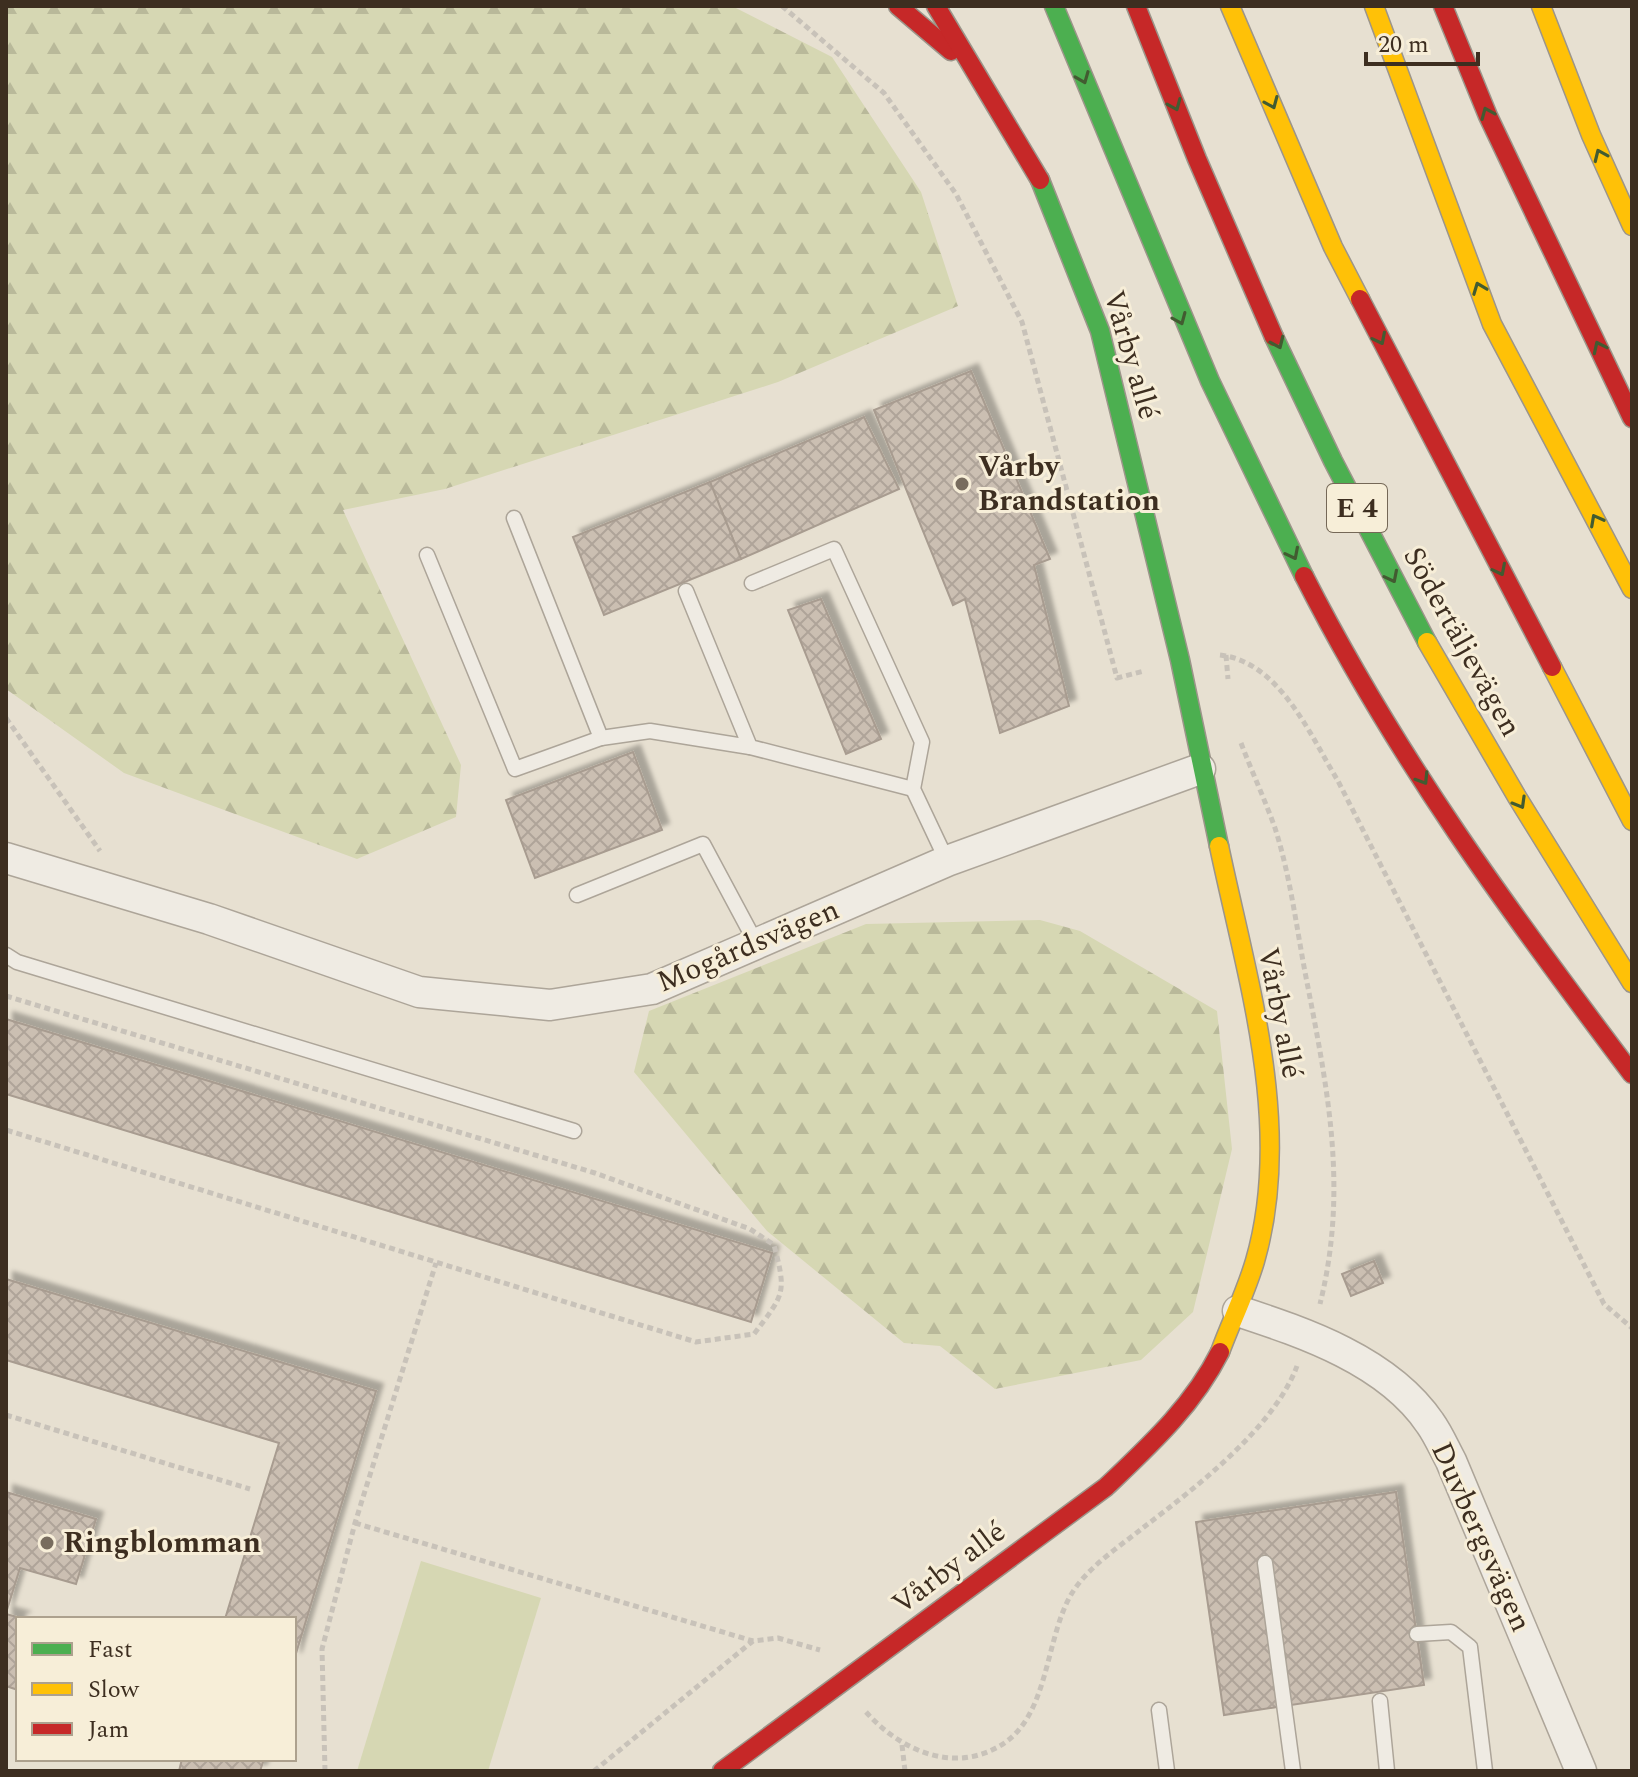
<svg xmlns="http://www.w3.org/2000/svg" width="1638" height="1777" font-family="Spectral,serif">
	<defs>
		<pattern id="forest-firs" width="22" height="20" patternUnits="userSpaceOnUse" patternTransform="scale(2)"><rect width="22" height="20" fill="#d6d7b3"/><path d="M5 1l3.5 6h-7zM16 11l3.5 6h-7z" fill="#b9b99a"/></pattern>
		<pattern id="building-cross-hatch" width="8" height="8" patternUnits="userSpaceOnUse" patternTransform="scale(2)"><rect width="8" height="8" fill="#cbbfb2"/><path d="M0 0l8 8M0 8l8-8" fill="none" stroke="#afa499"/></pattern>
		<filter id="shadow"><feDropShadow dx="7" dy="-7" stdDeviation="2" flood-color="#0004"/></filter>
	</defs>
	<rect width="100%" height="100%" fill="#e7e0d1"/>
	<g fill="url(#forest-firs)">
		<polygon points="6,6 732,6 832,57 921,192 958,306 778,382 445,489 343,510 461,765 456,817 357,859 124,773 6,689"/>
		<polygon points="1040,920 1080,931 1217,1011 1232,1149 1193,1312 1141,1360 995,1389 940,1346 904,1343 767,1231 634,1072 649,1011 866,924"/>
	</g>
	<polygon fill="#d6d7b3" points="421,1561 541,1598 488,1771 357,1771"/>
	<g fill="url(#building-cross-hatch)" stroke="#a89c90" stroke-width="2" filter="url(#shadow)">
		<polygon points="971,371 1050,559 1034,565 1069,706 1000,733 965,599 953,605 874,410"/>
		<polygon points="864,417 899,489 741,559 710,482"/>
		<polygon points="710,482 741,559 604,615 573,537"/>
		<polygon points="821,599 881,739 846,754 788,610"/>
		<polygon points="633,752 662,830 535,878 506,800"/>
		<polygon points="6,1019 772,1253 751,1322 6,1094"/>
		<polygon points="1374,1261 1383,1283 1351,1296 1342,1274"/>
		<polygon points="6,1279 376,1391 294,1660 294,1619 225,1619 279,1443 6,1360"/>
		<polygon points="6,1492 96,1519 76,1584 20,1568 6,1613"/>
		<polygon points="1396,1492 1424,1685 1224,1715 1196,1522"/>
		<polygon points="6,1614 24,1619 18,1619 18,1690 6,1686"/>
		<polygon points="182,1759 264,1759 260,1771 179,1771"/>
	</g>
	<g fill="none" stroke-linecap="round" stroke-linejoin="round">
		<g stroke="#ada599" stroke-width="17">
			<g id="lane">
				<polyline points="514,518 601,738"/>
				<polyline points="427,555 515,769 601,738 650,731 750,747"/>
				<polyline points="752,583 834,549 922,742 913,789 947,861"/>
				<polyline points="686,591 750,747 913,789"/>
				<polyline points="577,895 703,844 756,943"/>
				<polyline points="6,955 17,962 574,1131"/>
				<polyline points="1265,1563 1293,1771"/>
				<polyline points="1417,1634 1451,1632 1470,1647 1485,1771"/>
				<polyline points="1380,1701 1387,1771"/>
				<polyline points="1159,1710 1167,1771"/>
			</g>
		</g>
		<g stroke="#ada599" stroke-width="33">
			<g id="street">
				<polyline points="6,858 209,919 419,992 550,1005 652,989 947,861 1200,769"/>
				<path d="M1238,1311C1305,1333 1388,1361 1430,1423C1438,1434 1444,1448 1451,1461L1581,1771"/>
			</g>
		</g>
		<g stroke="#9c958a" stroke-width="21">
			<g id="fast">
				<polyline points="1054,6 1210,381 1304,576"/>
				<polyline points="1040,180 1100,331 1180,660 1219,846"/>
				<polyline points="1274,337 1333,461 1427,642"/>
			</g>
		</g>
		<g stroke="#9c958a" stroke-width="21">
			<g id="slow">
				<polyline points="1230,6 1333,247 1360,299"/>
				<polyline points="1374,6 1492,324 1632,589"/>
				<polyline points="1541,6 1591,135 1632,226"/>
				<polyline points="1427,642 1517,797 1632,983"/>
				<polyline points="1552,667 1632,821"/>
				<path d="M1219,846C1247,979 1294,1126 1255,1261C1246,1292 1231,1322 1220,1352"/>
			</g>
		</g>
		<g stroke="#9c958a" stroke-width="21">
			<g id="jam">
				<polyline points="898,6 951,51"/>
				<polyline points="936,6 1040,180"/>
				<polyline points="1136,6 1197,159 1274,337"/>
				<polyline points="1443,6 1488,116 1632,418"/>
				<polyline points="1360,299 1552,667"/>
				<path d="M1304,576C1397,759 1509,911 1632,1074"/>
				<path d="M722,1771L1106,1487C1149,1446 1193,1406 1220,1352"/>
			</g>
		</g>
		<g stroke="#c8c2b9" stroke-width="5" stroke-dasharray="6 4" stroke-linecap="butt">
			<polyline points="782,6 884,93 956,194 1022,322 1117,678 1144,671"/>
			<path d="M1220,655C1280,662 1310,735 1338,781L1604,1304L1632,1328"/>
			<polyline points="1226,655 1228,679"/>
			<polyline points="6,718 100,851"/>
			<path d="M1241,743C1252,772 1265,800 1275,828C1290,875 1296,924 1305,972C1327,1086 1349,1187 1320,1304"/>
			<path d="M6,996L595,1173L750,1229L774,1245C787,1294 784,1294 754,1334L696,1342L6,1130"/>
			<polyline points="6,1415 250,1489"/>
			<polyline points="355,1523 753,1641"/>
			<path d="M866,1712C898,1748 949,1773 996,1748C1050,1721 1044,1639 1072,1593C1089,1566 1119,1547 1144,1527C1195,1488 1274,1428 1297,1366"/>
			<polyline points="902,1745 905,1771"/>
			<polyline points="325,1771 322,1649 355,1523 436,1263"/>
			<polyline points="594,1771 753,1641 778,1638 820,1650"/>
		</g>
		<use href="#lane" stroke="#efebe3" stroke-width="14"/>
		<use href="#street" stroke="#efebe3" stroke-width="30"/>
		<use href="#fast" stroke="#4caf50" stroke-width="18"/>
		<use href="#slow" stroke="#ffc107" stroke-width="18"/>
		<use href="#jam" stroke="#c62828" stroke-width="18"/>
	</g>
	<defs><path id="oneway-chevron" d="M-2-3.5L2.5 0L-2 3.5" fill="none" stroke-width="1.6" stroke-linecap="round" stroke-linejoin="round" transform="scale(2)"/></defs>
	<g stroke="#425b31">
		<use href="#oneway-chevron" transform="translate(1083 78) rotate(68)"/>
		<use href="#oneway-chevron" transform="translate(1272 103) rotate(67)"/>
		<use href="#oneway-chevron" transform="translate(1175 105) rotate(67)"/>
		<use href="#oneway-chevron" transform="translate(1487 113) rotate(-113)"/>
		<use href="#oneway-chevron" transform="translate(1600 155) rotate(-114)"/>
		<use href="#oneway-chevron" transform="translate(1479 288) rotate(-111)"/>
		<use href="#oneway-chevron" transform="translate(1180 319) rotate(67)"/>
		<use href="#oneway-chevron" transform="translate(1380 339) rotate(63)"/>
		<use href="#oneway-chevron" transform="translate(1278 343) rotate(66)"/>
		<use href="#oneway-chevron" transform="translate(1599 347) rotate(-115)"/>
		<use href="#oneway-chevron" transform="translate(1596 520) rotate(-118)"/>
		<use href="#oneway-chevron" transform="translate(1293 554) rotate(63)"/>
		<use href="#oneway-chevron" transform="translate(1500 570) rotate(63)"/>
		<use href="#oneway-chevron" transform="translate(1392 577) rotate(63)"/>
		<use href="#oneway-chevron" transform="translate(1423 779) rotate(58)"/>
		<use href="#oneway-chevron" transform="translate(1520 803) rotate(60)"/>
	</g>
	<g fill="#786c5e" stroke="#f7eed8" stroke-width="3">
		<circle cx="962" cy="484" r="8"/>
		<circle cx="47" cy="1543" r="8"/>
	</g>
	<g text-anchor="middle" dominant-baseline="central" stroke-width="6" stroke-linejoin="round" paint-order="stroke">
		<rect fill="#f7eed8" stroke="#756857" stroke-width="2" x="1327" y="484" width="60" height="48" rx="6"/>
		<g font-size="28" font-weight="bold" fill="#3d2e20">
			<text x="1357" y="508">E 4</text>
		</g>
		<g font-size="30" fill="#3d2e20" stroke="#f7eed8">
			<text transform="translate(1131 355) rotate(74)">Vårby allé</text>
			<text transform="translate(1462 642) rotate(61)">Södertäljevägen</text>
			<text transform="translate(748 946) rotate(-23)">Mogårdsvägen</text>
			<text transform="translate(1280 1013) rotate(79)">Vårby allé</text>
			<text transform="translate(1481 1537) rotate(66)">Duvbergsvägen</text>
			<text transform="translate(949 1568) rotate(-37)">Vårby allé</text>
		</g>
		<g font-size="30" font-weight="bold" fill="#3d2e20" stroke="#f7eed8" text-anchor="start">
			<text x="978" y="467">Vårby<tspan x="978" dy="34">Brandstation</tspan></text>
			<text x="63" y="1543">Ringblomman</text>
		</g>
	</g>
	<rect width="1638" height="1777" fill="none" stroke="#3d2e20" stroke-width="16"/>
	<rect x="16" y="1617" width="280" height="144" fill="#f7eed8" stroke="#ada18e" stroke-width="2"/>
	<rect x="32" y="1643" width="40" height="12" fill="#4caf50" stroke="#ada18e" stroke-width="2"/>
	<text x="88" y="1657" font-size="24" fill="#3d2e20">Fast</text>
	<rect x="32" y="1683" width="40" height="12" fill="#ffc107" stroke="#ada18e" stroke-width="2"/>
	<text x="88" y="1697" font-size="24" fill="#3d2e20">Slow</text>
	<rect x="32" y="1723" width="40" height="12" fill="#c62828" stroke="#ada18e" stroke-width="2"/>
	<text x="88" y="1737" font-size="24" fill="#3d2e20">Jam</text>
	<path d="M1366 52v12h112v-12" fill="none" stroke="#3d2e20" stroke-width="4"/>
	<text x="1378" y="52" font-size="24" fill="#3d2e20" stroke="#f7eed8" stroke-width="6" paint-order="stroke">20 m</text>
</svg>
